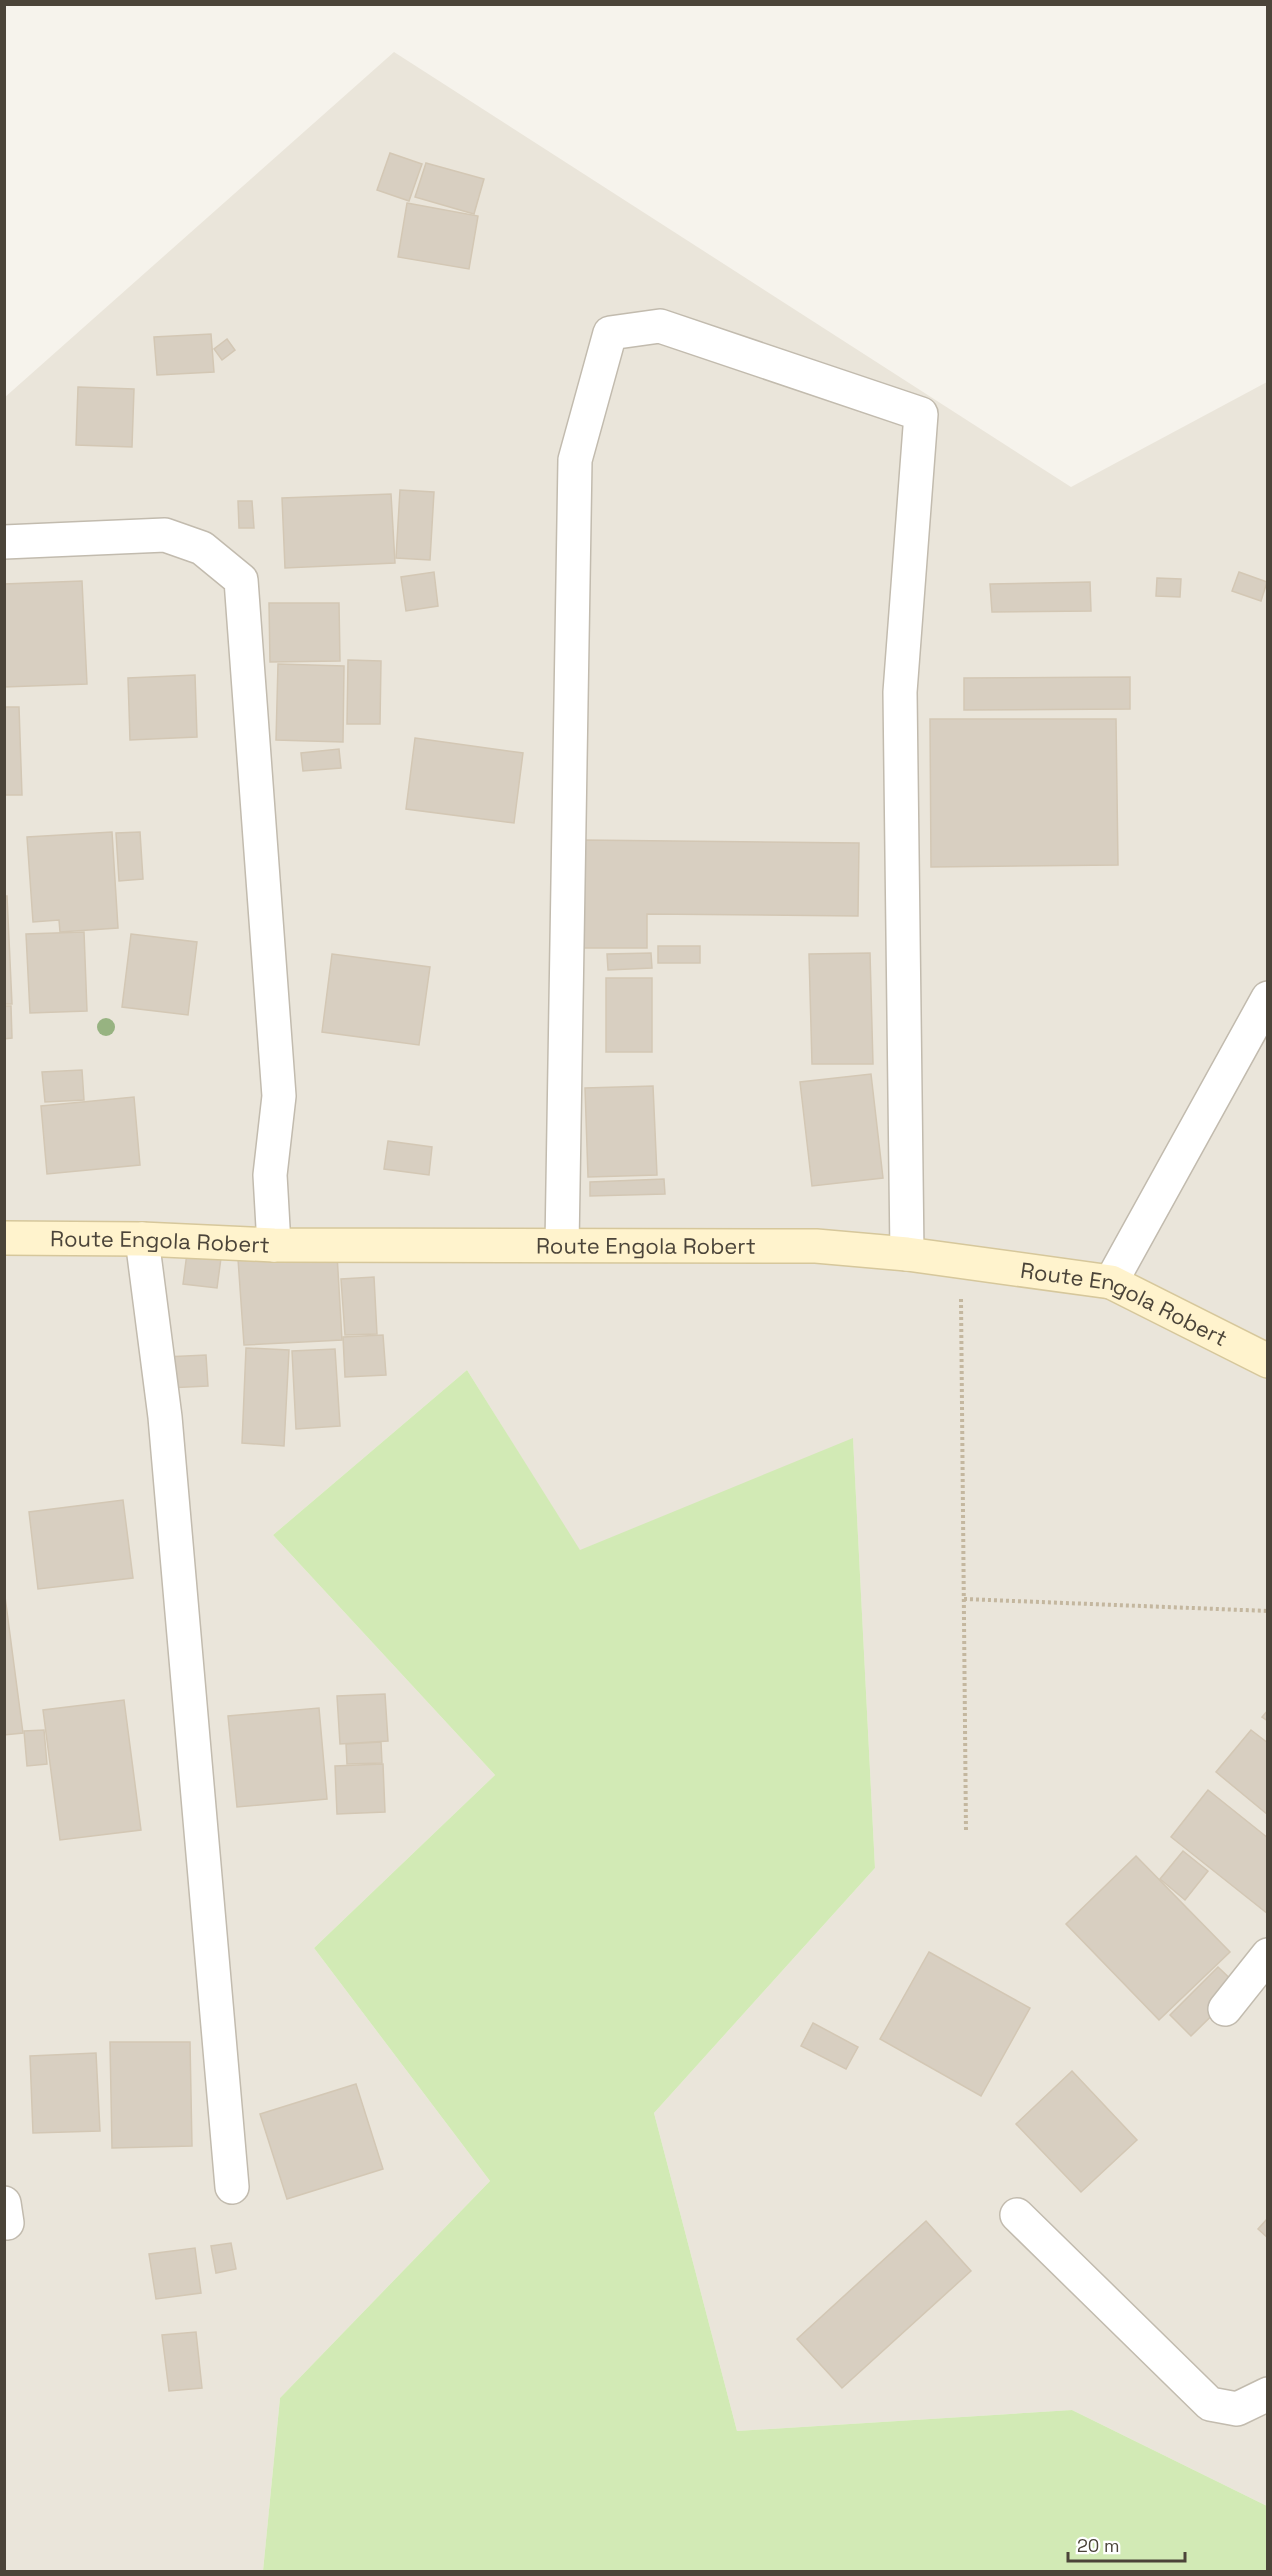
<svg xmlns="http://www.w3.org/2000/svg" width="1272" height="2576" font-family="'Space Grotesk',sans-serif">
	<rect width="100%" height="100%" fill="#f6f3ec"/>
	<polygon fill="#eae5da" points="394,52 1071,487 1267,382 1267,2506 1072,2410 737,2431 654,2113 875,1868 853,1439 580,1551 467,1370 273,1535 495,1775 314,1948 490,2181 280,2398 263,2571 5,2571 4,398"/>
	<polygon fill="#d2eab5" points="467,1370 580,1550 853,1438 875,1868 654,2113 737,2431 1072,2410 1267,2506 1267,2571 263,2571 280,2398 490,2181 314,1948 495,1775 273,1535"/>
	<g fill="#d8cfc1" stroke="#d3c7b4" stroke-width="1.5">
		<polygon points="390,153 422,164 409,201 377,190"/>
		<polygon points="426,163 484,179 474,214 415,197"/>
		<polygon points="407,203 478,216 469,269 398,257"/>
		<polygon points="211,334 214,372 157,375 154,337"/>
		<polygon points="227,339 235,350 222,360 214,349"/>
		<polygon points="78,387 134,389 132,447 76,445"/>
		<polygon points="400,490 434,492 430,560 396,558"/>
		<polygon points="391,494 395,563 285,568 282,498"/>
		<polygon points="238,501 252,501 254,528 239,528"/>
		<polygon points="434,572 438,606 406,611 401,577"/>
		<polygon points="1239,572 1267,582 1261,601 1232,591"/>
		<polygon points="1157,578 1181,579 1180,597 1156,596"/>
		<polygon points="82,581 87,684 4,687 4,584"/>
		<polygon points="1090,582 1091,611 992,612 990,584"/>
		<polygon points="269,603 339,603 340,661 270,662"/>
		<polygon points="348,660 381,661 380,724 347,724"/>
		<polygon points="278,664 344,666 343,742 276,740"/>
		<polygon points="195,675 197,737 130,740 128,678"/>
		<polygon points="1130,677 1130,709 964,710 964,678"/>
		<polygon points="4,707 19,707 22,795 4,795"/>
		<polygon points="930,719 1116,719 1118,865 931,867"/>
		<polygon points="415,738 523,753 514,823 406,809"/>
		<polygon points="339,749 341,768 303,771 301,753"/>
		<polygon points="112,832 118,928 60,932 59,920 33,922 27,837"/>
		<polygon points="140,832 143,879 119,881 116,833"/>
		<polygon points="582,840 859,843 858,916 647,914 647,948 582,948"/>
		<polygon points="4,896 7,896 12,1004 4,1004"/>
		<polygon points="84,932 87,1011 30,1013 26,934"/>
		<polygon points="131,934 197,942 188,1015 122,1007"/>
		<rect x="658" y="946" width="42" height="17"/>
		<polygon points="651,953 652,968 608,970 607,954"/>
		<polygon points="870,953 873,1064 812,1064 809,954"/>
		<polygon points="332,954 430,967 419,1045 322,1032"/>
		<rect x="606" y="978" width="46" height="74"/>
		<polygon points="4,1006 11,1006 12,1038 4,1039"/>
		<polygon points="82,1070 84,1100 45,1102 42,1072"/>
		<polygon points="871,1074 883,1178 812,1186 800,1082"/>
		<polygon points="653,1086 657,1175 588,1177 585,1088"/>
		<polygon points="134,1097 140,1165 47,1174 41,1106"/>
		<polygon points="388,1141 432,1147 429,1175 384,1169"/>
		<polygon points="664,1179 665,1194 590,1196 590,1182"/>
		<polygon points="187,1253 221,1258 217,1288 183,1284"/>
		<polygon points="337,1254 342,1340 244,1345 238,1259"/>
		<polygon points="374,1277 377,1334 345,1335 341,1279"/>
		<polygon points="383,1335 386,1375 345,1377 343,1337"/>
		<polygon points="246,1348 289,1350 284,1446 242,1443"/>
		<polygon points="335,1349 340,1426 296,1429 292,1351"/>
		<polygon points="206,1355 208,1386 167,1388 165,1357"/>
		<polygon points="123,1500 133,1578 38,1589 29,1512"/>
		<polygon points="4,1589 23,1733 4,1735"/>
		<polygon points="385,1694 388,1741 340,1744 337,1696"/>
		<polygon points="124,1700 141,1830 60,1840 43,1710"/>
		<polygon points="319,1708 327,1799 237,1807 228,1716"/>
		<polygon points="1268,1710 1268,1721 1262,1717"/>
		<polygon points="44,1730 47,1764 27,1766 24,1731"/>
		<polygon points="1251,1730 1268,1743 1268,1815 1216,1772"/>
		<polygon points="381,1742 382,1763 347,1764 346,1744"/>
		<polygon points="383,1764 385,1812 337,1814 335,1766"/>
		<polygon points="1208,1790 1268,1838 1268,1914 1171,1837"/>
		<polygon points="1183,1851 1208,1871 1185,1900 1160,1879"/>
		<polygon points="1136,1856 1230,1952 1159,2020 1066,1924"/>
		<polygon points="929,1952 1030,2008 981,2096 880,2039"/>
		<polygon points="1218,1967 1240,1988 1191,2036 1170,2015"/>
		<polygon points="813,2023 858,2047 846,2069 801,2046"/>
		<polygon points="110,2042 190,2042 192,2146 112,2148"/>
		<polygon points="96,2053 100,2131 33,2133 30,2056"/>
		<polygon points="1072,2071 1137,2140 1081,2192 1016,2124"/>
		<polygon points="356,2084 383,2169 287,2199 260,2114"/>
		<polygon points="1268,2218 1268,2238 1258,2229"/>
		<polygon points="926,2221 971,2271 842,2388 797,2339"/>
		<polygon points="231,2243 236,2269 216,2273 211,2246"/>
		<polygon points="195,2248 201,2293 156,2299 149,2254"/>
		<polygon points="196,2332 202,2388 169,2391 162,2335"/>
	</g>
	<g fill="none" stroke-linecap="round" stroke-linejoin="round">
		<g stroke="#c2bbae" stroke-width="36">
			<g id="street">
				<polyline points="4,542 165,535 202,548 241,580 279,1096 270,1175 274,1245"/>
				<polyline points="142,1239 165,1417 232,2187"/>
				<polyline points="562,1245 575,460 610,333 660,326 921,414 900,692 907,1254"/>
				<polyline points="1111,1282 1268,998"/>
				<polyline points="1225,2009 1268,1955"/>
				<polyline points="4,2203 7,2223"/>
				<polyline points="1017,2215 1210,2404 1237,2409 1268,2394"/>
			</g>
		</g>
		<g stroke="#d6c79b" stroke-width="36">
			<g id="secondary">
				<path id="s1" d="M4,1238L142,1239L274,1245L816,1246L907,1254L1111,1282L1268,1361"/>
			</g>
		</g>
		<g stroke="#c4b79f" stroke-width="4" stroke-dasharray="3 3" stroke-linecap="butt">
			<polyline points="961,1299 966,1832"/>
			<polyline points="964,1599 1268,1611"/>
		</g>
		<use href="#street" stroke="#fff" stroke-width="33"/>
		<use href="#secondary" stroke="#fff3cd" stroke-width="33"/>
	</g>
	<circle fill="#97b381" cx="106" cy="1027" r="9"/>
	<g text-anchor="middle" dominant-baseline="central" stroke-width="4.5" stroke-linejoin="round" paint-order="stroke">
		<g font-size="22" fill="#4b4439" stroke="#fff">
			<text stroke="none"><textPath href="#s1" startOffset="156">Route Engola Robert</textPath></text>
			<text stroke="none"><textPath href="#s1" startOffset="642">Route Engola Robert</textPath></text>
			<text stroke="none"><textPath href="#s1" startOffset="1128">Route Engola Robert</textPath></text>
		</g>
	</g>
	<rect width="1272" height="2576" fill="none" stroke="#4b4439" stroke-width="12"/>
	<path d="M1068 2552v9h117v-9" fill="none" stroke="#4b4439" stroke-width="3"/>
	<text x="1077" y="2552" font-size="18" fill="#4b4439" stroke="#ffffff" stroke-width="4.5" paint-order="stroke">20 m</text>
</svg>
